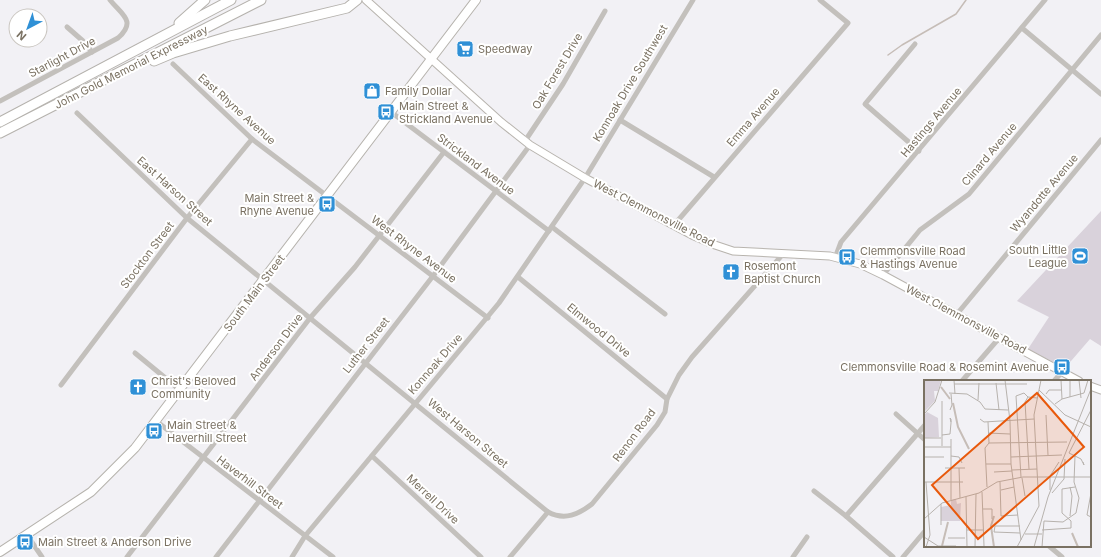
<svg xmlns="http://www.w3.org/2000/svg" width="1101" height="557" font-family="Inter,sans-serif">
	<rect width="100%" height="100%" fill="#f2f1f5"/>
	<polygon fill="#d9d2db" points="1101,211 1101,346 1090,339 1065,368 1028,349 1049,317 1017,301"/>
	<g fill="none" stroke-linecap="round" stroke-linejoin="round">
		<polyline stroke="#c6bdb7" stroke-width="1.5" points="888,55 902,45 956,14 966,0"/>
		<g stroke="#b8b4ae" stroke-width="9">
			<g id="secondary">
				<polyline points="366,0 501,122 530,145 585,178 692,235 715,245 733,251 830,256 860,264 883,275 1079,381"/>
				<polyline points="1090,386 1101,390"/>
			</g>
		</g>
		<g stroke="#b6b3ad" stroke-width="10">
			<polyline id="primary" points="0,552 91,492 135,448 476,0"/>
		</g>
		<g stroke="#b5b2ad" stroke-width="11">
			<g id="motorway">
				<polyline points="179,23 205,0"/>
				<polyline points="154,61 173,53 230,36 347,8 357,0"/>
				<polyline points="0,122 231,0"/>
				<polyline points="0,133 261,0"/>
			</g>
		</g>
		<g stroke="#c3c0bc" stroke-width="5">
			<polyline points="67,27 83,41 92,52"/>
			<polyline points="1022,28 1101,94"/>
			<polyline points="915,44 865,104 919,151"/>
			<polyline points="173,64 252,139 488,318"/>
			<path d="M0,101L118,38C137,21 122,15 110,0"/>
			<polyline points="391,112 549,231"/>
			<path d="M77,113L187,218L548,512C565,521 579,514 592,504L657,425L665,412L667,399L679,375L692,357L783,254"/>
			<polyline points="620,120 714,177"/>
			<polyline points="525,141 563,84 605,11"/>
			<polyline points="674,225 848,23 820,0"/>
			<polyline points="552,227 665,314"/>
			<polyline points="835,258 841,242 1045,0"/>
			<polyline points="883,275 920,230 969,194 1101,35"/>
			<polyline points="518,277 667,399"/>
			<polyline points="957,314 1101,140"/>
			<polyline points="135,353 180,390"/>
			<polyline points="962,381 1000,337"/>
			<polyline points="1054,381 1062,372"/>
			<polyline points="61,385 187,218 252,139"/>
			<polyline points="896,414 925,440"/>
			<polyline points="156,421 333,557"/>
			<polyline points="372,456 481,557"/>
			<polyline points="814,491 846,516 893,557"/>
			<polyline points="846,516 925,425"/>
			<polyline points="27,535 42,557"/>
			<polyline points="1049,546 1062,557"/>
			<polyline points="127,557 310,318 355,267 444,152"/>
			<polyline points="216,557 433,276 530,145"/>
			<polyline points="292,557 305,536 499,303 585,178 693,0"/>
			<polyline points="510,557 548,512"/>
			<polyline points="793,557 807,537"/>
			<polyline points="903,557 925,531"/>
		</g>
		<use href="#secondary" stroke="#fff" stroke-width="7"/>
		<use href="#primary" stroke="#fff" stroke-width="8"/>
		<use href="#motorway" stroke="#fff" stroke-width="9"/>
	</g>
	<defs>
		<g id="supermarket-square" transform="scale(0.9)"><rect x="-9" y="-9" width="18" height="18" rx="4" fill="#2f90d6" stroke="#fff"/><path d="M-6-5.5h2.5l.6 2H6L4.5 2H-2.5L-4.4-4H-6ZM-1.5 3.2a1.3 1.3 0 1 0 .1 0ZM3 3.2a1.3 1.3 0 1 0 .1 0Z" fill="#fff"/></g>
		<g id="shop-square" transform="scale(0.9)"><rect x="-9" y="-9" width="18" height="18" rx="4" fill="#2f90d6" stroke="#fff"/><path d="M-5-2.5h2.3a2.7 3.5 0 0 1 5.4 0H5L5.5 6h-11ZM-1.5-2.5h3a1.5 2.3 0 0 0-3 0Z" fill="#fff"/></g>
		<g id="bus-square" transform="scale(0.9)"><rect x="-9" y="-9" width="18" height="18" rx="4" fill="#2f90d6" stroke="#fff"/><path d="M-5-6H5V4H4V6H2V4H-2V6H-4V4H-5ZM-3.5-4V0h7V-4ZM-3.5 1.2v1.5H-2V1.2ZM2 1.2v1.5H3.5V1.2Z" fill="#fff"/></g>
		<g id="stadium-square" transform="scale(0.9)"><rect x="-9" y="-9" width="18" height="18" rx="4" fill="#2f90d6" stroke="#fff"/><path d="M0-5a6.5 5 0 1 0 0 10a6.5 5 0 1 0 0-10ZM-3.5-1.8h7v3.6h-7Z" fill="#fff"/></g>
		<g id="church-square" transform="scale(0.9)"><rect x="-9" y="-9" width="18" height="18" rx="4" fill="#2f90d6" stroke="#fff"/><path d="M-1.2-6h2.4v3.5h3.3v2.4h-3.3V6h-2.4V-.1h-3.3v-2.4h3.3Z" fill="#fff"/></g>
	</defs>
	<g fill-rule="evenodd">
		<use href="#supermarket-square" x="465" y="49"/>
		<use href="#shop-square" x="372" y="91"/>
		<use href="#bus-square" x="386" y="112"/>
		<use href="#bus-square" x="327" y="204"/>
		<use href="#stadium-square" x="1080" y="256"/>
		<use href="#bus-square" x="847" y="257"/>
		<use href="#church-square" x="731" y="272"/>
		<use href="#bus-square" x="1062" y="367"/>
		<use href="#church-square" x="138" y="387"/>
		<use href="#bus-square" x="154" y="431"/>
		<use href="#bus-square" x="25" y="542"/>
	</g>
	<g text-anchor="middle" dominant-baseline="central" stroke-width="4" stroke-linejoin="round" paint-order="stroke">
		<g font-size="11" fill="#7a7162" stroke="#fff" text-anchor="start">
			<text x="478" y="49">Speedway</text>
			<text x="385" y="91">Family Dollar</text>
			<text x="399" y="106">Main Street &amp;<tspan x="399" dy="13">Strickland Avenue</tspan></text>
			<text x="314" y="198" text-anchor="end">Main Street &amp;<tspan x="314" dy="13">Rhyne Avenue</tspan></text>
			<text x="1067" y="250" text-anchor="end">South Little<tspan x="1067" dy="13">League</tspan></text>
			<text x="860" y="251">Clemmonsville Road<tspan x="860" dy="13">&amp; Hastings Avenue</tspan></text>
			<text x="744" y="266">Rosemont<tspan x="744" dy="13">Baptist Church</tspan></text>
			<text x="1049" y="367" text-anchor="end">Clemmonsville Road &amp; Rosemint Avenue</text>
			<text x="151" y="381">Christ's Beloved<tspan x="151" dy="13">Community</tspan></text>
			<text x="167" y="425">Main Street &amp;<tspan x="167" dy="13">Haverhill Street</tspan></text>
			<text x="38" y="542">Main Street &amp; Anderson Drive</text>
		</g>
		<g font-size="11" fill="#7a7162" stroke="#fff">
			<text transform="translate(62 57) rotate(-28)">Starlight Drive</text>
			<text transform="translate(131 67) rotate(-27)">John Gold Memorial Expressway</text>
			<text transform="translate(557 71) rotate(-59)">Oak Forest Drive</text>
			<text transform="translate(630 83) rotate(-59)">Konnoak Drive Southwest</text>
			<text transform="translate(237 109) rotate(42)">East Rhyne Avenue</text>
			<text transform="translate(753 117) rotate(-49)">Emma Avenue</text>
			<text transform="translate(931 122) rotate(-50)">Hastings Avenue</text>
			<text transform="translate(989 154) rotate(-50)">Clinard Avenue</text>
			<text transform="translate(476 164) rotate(37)">Strickland Avenue</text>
			<text transform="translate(175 191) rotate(42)">East Harson Street</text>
			<text transform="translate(1044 193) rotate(-50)">Wyandotte Avenue</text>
			<text transform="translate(654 213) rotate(27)">West Clemmonsville Road</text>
			<text transform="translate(414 249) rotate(37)">West Rhyne Avenue</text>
			<text transform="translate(147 255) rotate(-53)">Stockton Street</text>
			<text transform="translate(254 293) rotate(-53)">South Main Street</text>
			<text transform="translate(966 319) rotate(28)">West Clemmonsville Road</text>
			<text transform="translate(599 330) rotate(39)">Elmwood Drive</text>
			<text transform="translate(366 345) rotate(-52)">Luther Street</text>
			<text transform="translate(276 347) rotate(-53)">Anderson Drive</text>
			<text transform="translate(435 364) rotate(-49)">Konnoak Drive</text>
			<text transform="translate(468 433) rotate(40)">West Harson Street</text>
			<text transform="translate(634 435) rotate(-53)">Renon Road</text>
			<text transform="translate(250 482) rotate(37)">Haverhill Street</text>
			<text transform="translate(433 499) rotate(43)">Merrell Drive</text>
		</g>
	</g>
	<g transform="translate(924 380)">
		<rect width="167" height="167" fill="#f2f1f5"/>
		<path d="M0,0H17L14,11H10L11,21L0,32ZM3,32L14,38L15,57L0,58V35ZM32,119L33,124L37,123L36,141H17V127L27,125V120Z" fill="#d9d2db"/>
		<path fill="none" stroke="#c6bdb7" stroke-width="2" d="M17,7L26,19M29,23L34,47L45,69M70,136L67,146L70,167M148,153L154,167M18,166L24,142"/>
		<path fill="none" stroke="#b7b2ad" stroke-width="1" d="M30,0L31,14M81,0L86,41L87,84L97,160M137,0L138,19M155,0L157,18M72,3L75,30M30,4H103M115,10L141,35L167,47M25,13L43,14L56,22L61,29L84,30M122,14L125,10H137M146,17V0M54,20L55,3M131,24L138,19L160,13L164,0M26,30L28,25L27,14M0,34L11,22L18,0M122,35L124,75M56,39L60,42L110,39M64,53L86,54M18,55L26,54L27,43V39L26,38L27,42M0,58H17M27,59V120M65,63L143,62M18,66V21M0,67H27M27,76L35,77L38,83M0,77H20M87,77L138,75M159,82L160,85L157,79L145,73L167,30M62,84H87M21,88H41M35,88L36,118M105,89L101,22L104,17L113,18M88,90L113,89M70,92L88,91M97,97L92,16L100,13L104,17M98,98L101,116M0,102H39M76,102L77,136L94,135M63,107L61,68L65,63L64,42M146,107L148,116L146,136M77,110L90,107M126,110V96L135,82M58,112L60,166M128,113L140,99L141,79M167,113L163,135L167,137M42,117L43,167M17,124V145M59,129H68V139M0,139L18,123L55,113L73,102L99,97H167M96,146H71L70,152L96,153M43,150H59M118,150L147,148V141L138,133V109L151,107M101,154H118M0,157L14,166H32M24,158H41M2,167L6,155L2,102M51,167L52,114M93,167L115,126L110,35L117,0M110,167L124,117L167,9M118,167L120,141L139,142L152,133L155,118L150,102L151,76"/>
		<path fill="#e8590c" fill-opacity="0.15" stroke="#e8590c" stroke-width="2" d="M113,13L160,67L54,159L8,105Z"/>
		<rect width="167" height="167" fill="none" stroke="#7a7162" stroke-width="2"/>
	</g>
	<g transform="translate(28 28) rotate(221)"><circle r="19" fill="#ffffff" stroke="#cac6c0"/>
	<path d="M0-3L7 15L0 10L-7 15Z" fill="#2f90d6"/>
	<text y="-6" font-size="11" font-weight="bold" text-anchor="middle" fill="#7a7162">N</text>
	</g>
</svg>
